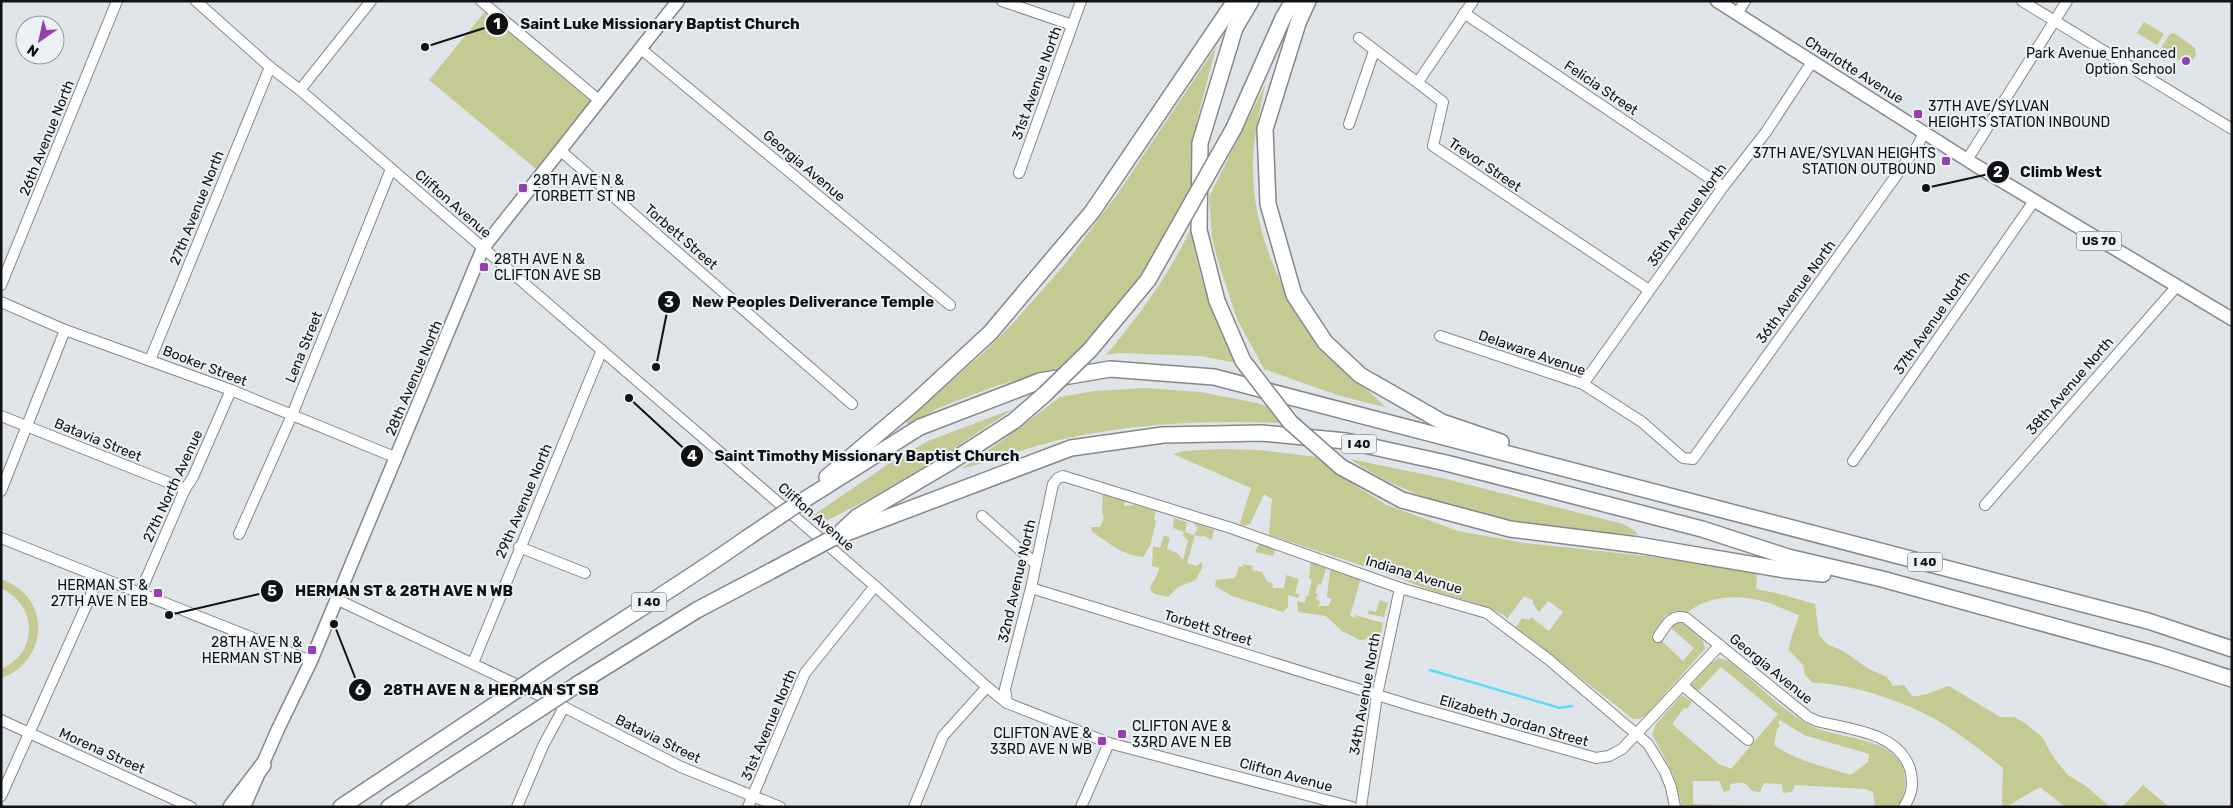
<svg xmlns="http://www.w3.org/2000/svg" width="2233" height="808" font-family="Rubik,sans-serif">
	<rect width="100%" height="100%" fill="#dfe4e9"/>
	<g fill="#c5c992" fill-rule="evenodd">
		<polygon points="488,8 600,101 542,174 429,80"/>
		<polygon points="2144,22 2164,34 2157,45 2137,33"/>
		<polygon points="2174,33 2195,48 2196,55 2192,61 2183,63 2163,50 2162,46 2170,34"/>
		<polygon points="1216,47 1197,120 1192,159 1191,187 1142,274 1098,332 1062,368 996,386 938,408 908,425 906,421 982,354 1015,321 1065,264 1116,196"/>
		<path d="M1265,85C1260,110 1254,135 1253,161C1251,237 1287,308 1337,364C1351,380 1372,391 1385,407L1340,396L1264,369L1237,319L1218,261L1212,237L1209,197Z"/>
		<path d="M1191,228C1198,277 1213,320 1236,363L1201,356L1118,353L1106,355C1139,316 1169,275 1191,228Z"/>
		<path d="M1145,388L1200,392L1257,403L1266,406L1281,423C1210,420 1138,423 1068,438C1032,446 997,459 961,469L999,443L1060,397L1094,391Z"/>
		<polygon points="1013,409 938,459 871,498 818,525 809,518 887,465 928,441"/>
		<path d="M1221,449L1259,450L1316,457L1356,486L1387,505L1458,531L1525,543L1646,556L1757,572L1756,589L1776,593L1815,604L1819,635L1827,644L1845,652L1867,668L1887,677L1893,686L1904,685L1912,696C1924,697 1937,689 1949,686L2000,717H2014L2025,723L2042,737L2054,758L2068,775L2086,786L2110,807H2065L2040,787L2006,807L2003,806L2002,802L2003,768C1979,749 1955,729 1927,715C1900,700 1844,682 1813,683L1805,675L1803,665L1789,650C1790,636 1796,628 1799,615C1787,611 1775,604 1762,601C1737,594 1704,596 1685,615L1676,611L1666,615L1651,636L1663,642L1683,661L1694,648L1670,627L1672,624L1681,621L1703,640L1705,649L1647,714L1639,719H1633L1516,627L1522,618L1529,620L1531,617L1549,631L1563,612L1550,602L1548,601L1539,612L1533,604V600L1524,596L1507,619L1505,616C1472,598 1434,595 1400,578L1269,535L1272,499L1264,494L1250,524L1243,526L1240,523L1251,488L1173,454L1185,451Z"/>
		<path d="M1350,459L1442,478L1623,524L1634,530L1638,535C1539,527 1434,516 1350,459Z"/>
		<path d="M1103,493L1125,501L1124,506L1134,505L1156,511L1154,519L1156,522L1150,546L1143,557C1119,554 1112,544 1092,532L1091,527H1100L1104,518L1102,512Z"/>
		<path d="M1174,518L1187,522L1185,532L1194,535L1198,527L1194,525L1195,523L1214,530L1212,540L1202,535L1201,537L1195,535L1187,563L1196,566L1202,562V568L1196,580L1178,587L1168,597L1155,594L1150,590C1151,582 1158,577 1159,568L1152,566L1153,546L1160,548L1164,535L1170,538L1167,549L1177,553L1183,560L1188,540L1183,536L1184,532L1173,528Z"/>
		<polygon points="1259,544 1276,549 1273,556 1255,552"/>
		<polygon points="1311,561 1327,566 1321,585 1318,584 1315,593 1318,593 1316,599 1320,601 1319,606 1328,606 1332,599 1327,597 1330,570 1336,570 1344,575 1347,568 1362,574 1350,616 1355,618 1355,615 1383,623 1381,634 1377,632 1375,638 1360,640 1342,631 1326,616 1298,612 1297,601 1305,603 1306,596 1308,596 1312,580 1309,578"/>
		<polygon points="1243,564 1253,566 1252,570 1262,572 1267,581 1272,583 1273,588 1284,588 1286,575 1299,579 1295,593 1299,594 1298,598 1288,595 1288,607 1283,612 1232,596 1215,586 1216,580 1235,578 1239,566 1243,567"/>
		<path d="M1,579C11,583 20,588 27,596C50,625 36,667 1,678V669C39,653 38,606 1,588Z"/>
		<polygon points="1380,600 1388,603 1384,617 1368,614 1369,610 1376,612"/>
		<path d="M1719,658L1729,661C1755,682 1779,707 1807,724C1836,741 1901,734 1905,778C1906,789 1903,798 1897,807H1875L1873,792L1866,789L1795,785L1792,792L1783,793L1782,784L1764,783L1760,792L1752,791C1744,780 1742,783 1730,784V790L1724,792L1719,781H1693V804L1795,807H1682L1674,776L1652,734L1656,724L1682,695L1692,702L1687,709L1684,708L1672,724L1719,764L1731,769L1778,714L1721,667L1697,692L1691,685L1711,663ZM1780,720L1804,735L1869,754L1868,762L1851,775C1825,767 1797,761 1774,745L1777,730L1780,725L1778,723Z"/>
		<polygon points="2143,785 2169,807 2122,807"/>
	</g>
	<g fill="none" stroke-linecap="round" stroke-linejoin="round">
		<polyline stroke="#5bdef1" stroke-width="2.5" points="1430,670 1560,708 1572,706"/>
		<g stroke="#84888d" stroke-width="12">
			<g id="minor">
				<polyline points="196,1 270,67 300,90 875,586 987,687 1007,703 1109,743 1352,807"/>
				<polyline points="481,1 600,101"/>
				<polyline points="1002,1 1072,25"/>
				<polyline points="2022,1 2232,129"/>
				<polyline points="1464,13 1723,187"/>
				<polyline points="1737,14 1745,1"/>
				<polyline points="1359,38 1443,102 1433,146 1649,290"/>
				<polyline points="641,49 950,305"/>
				<polyline points="1418,82 1473,1"/>
				<polyline points="300,90 371,1"/>
				<polyline points="1349,124 1374,51"/>
				<polyline points="561,151 852,404"/>
				<polyline points="1967,160 2067,1"/>
				<polyline points="1019,173 1081,1"/>
				<polyline points="1,285 117,1"/>
				<polyline points="1,302 65,330 231,390 397,458"/>
				<polyline points="1440,336 1583,384 1642,422 1683,458 1693,459 1878,201 1918,145 1924,132"/>
				<polyline points="150,360 270,67"/>
				<polyline points="1583,384 1723,187 1766,132 1812,62"/>
				<polyline points="1,416 185,489"/>
				<polyline points="1853,461 2034,201"/>
				<polyline points="1,491 65,330"/>
				<polyline points="1985,505 2177,286"/>
				<polyline points="982,516 1036,564"/>
				<polyline points="239,534 292,415 391,169"/>
				<polyline points="1,538 311,661"/>
				<polyline points="519,547 585,573"/>
				<polyline points="1031,588 1416,707 1596,758 1609,756 1622,749 1720,645"/>
				<polyline points="140,593 185,489 193,477 231,390"/>
				<polyline points="336,599 564,707 681,767 780,807"/>
				<path d="M1658,637C1665,627 1671,613 1686,618L1808,717L1817,721C1850,730 1898,732 1910,769C1914,784 1912,794 1904,807"/>
				<polyline points="473,663 602,350"/>
				<polyline points="1682,685 1748,740"/>
				<polyline points="1007,703 1005,689 1031,588 1053,484 1058,478 1063,476 1231,528 1400,588 1487,613 1548,659 1648,744 1665,772 1671,787 1675,807"/>
				<polyline points="1,720 191,807"/>
				<polyline points="1,796 99,577"/>
				<polyline points="517,807 543,746 564,707"/>
				<polyline points="748,807 805,673 875,586"/>
				<polyline points="914,807 943,736 987,687"/>
				<polyline points="1081,807 1109,743"/>
				<polyline points="1361,807 1377,695 1400,588"/>
			</g>
		</g>
		<g stroke="#84888d" stroke-width="15">
			<g id="major">
				<polyline points="1717,1 1975,165 2232,319"/>
				<polyline points="244,807 278,729 311,661 483,248 678,1"/>
			</g>
		</g>
		<g stroke="#84888d" stroke-width="18">
			<g id="highway">
				<polyline points="1308,1 1298,23 1265,129 1268,204 1294,295 1325,342 1360,375 1442,422 1501,442"/>
				<polyline points="1234,128 1283,18 1293,1"/>
				<polyline points="1217,301 1199,230 1200,143 1235,28 1251,1"/>
				<polyline points="827,477 912,405 990,333 1092,212 1235,1"/>
				<polyline points="1402,500 1510,529 1638,545 1785,570 1823,574"/>
				<polyline points="796,505 920,427 1040,381 1110,369 1214,377 2148,621 2232,649"/>
				<polyline points="842,531 857,517 952,461"/>
				<polyline points="833,538 1071,448 1163,435 1262,433 1346,441 1446,463 1702,529 1788,557 1882,579 2158,655 2232,679"/>
				<path d="M552,666C617,623 683,583 747,538"/>
				<polyline points="578,684 697,610 771,571"/>
				<polyline points="231,807 263,765"/>
				<polyline points="341,807 484,712"/>
				<polyline points="389,807 509,729"/>
			</g>
		</g>
		<use href="#minor" stroke="#fff" stroke-width="10"/>
		<use href="#major" stroke="#fff" stroke-width="12"/>
		<use href="#highway" stroke="#fff" stroke-width="15"/>
		<g stroke="#84888d" stroke-width="18" stroke-linecap="butt">
			<g id="highway-bridge">
				<polyline points="1217,301 1243,361 1290,422 1341,467 1402,500"/>
				<polyline points="952,461 1014,421 1045,394 1090,350 1148,280 1234,128"/>
				<polyline points="747,538 796,505"/>
				<polyline points="771,571 833,538"/>
				<polyline points="484,712 552,666"/>
				<polyline points="509,729 578,684"/>
			</g>
		</g>
		<use href="#highway-bridge" stroke="#fff" stroke-width="15"/>
	</g>
	<g fill="#9441af" stroke="#ecf1f6" stroke-width="2">
		<circle cx="2186" cy="61" r="5"/>
		<rect x="1913" y="109" width="10" height="10" rx="2.5"/>
		<rect x="1941" y="156" width="10" height="10" rx="2.5"/>
		<rect x="518" y="183" width="10" height="10" rx="2.5"/>
		<rect x="479" y="262" width="10" height="10" rx="2.5"/>
		<rect x="153" y="588" width="10" height="10" rx="2.5"/>
		<rect x="307" y="645" width="10" height="10" rx="2.5"/>
		<rect x="1117" y="729" width="10" height="10" rx="2.5"/>
		<rect x="1097" y="736" width="10" height="10" rx="2.5"/>
	</g>
	<g text-anchor="middle" dominant-baseline="central" stroke-width="4" stroke-linejoin="round" paint-order="stroke">
		<g fill="#ecf1f6" stroke="#515456" stroke-width="1">
			<rect x="2076.5" y="231.5" width="45" height="19" rx="4"/>
			<rect x="1341.5" y="434.5" width="35" height="19" rx="4"/>
			<rect x="1907.5" y="552.5" width="35" height="19" rx="4"/>
			<rect x="631.5" y="592.5" width="35" height="19" rx="4"/>
		</g>
		<g font-size="12" font-weight="bold" fill="#0f1112">
			<text x="2099" y="241">US 70</text>
			<text x="1359" y="444">I 40</text>
			<text x="1925" y="562">I 40</text>
			<text x="649" y="602">I 40</text>
		</g>
		<g font-size="14" fill="#0f1112" stroke="#ecf1f6" text-anchor="end">
			<text x="2176" y="53">Park Avenue Enhanced<tspan x="2176" dy="16">Option School</tspan></text>
			<text x="1928" y="106" text-anchor="start">37TH AVE/SYLVAN<tspan x="1928" dy="16">HEIGHTS STATION INBOUND</tspan></text>
			<text x="1936" y="153">37TH AVE/SYLVAN HEIGHTS<tspan x="1936" dy="16">STATION OUTBOUND</tspan></text>
			<text x="533" y="180" text-anchor="start">28TH AVE N &amp;<tspan x="533" dy="16">TORBETT ST NB</tspan></text>
			<text x="494" y="259" text-anchor="start">28TH AVE N &amp;<tspan x="494" dy="16">CLIFTON AVE SB</tspan></text>
			<text x="148" y="585">HERMAN ST &amp;<tspan x="148" dy="16">27TH AVE N EB</tspan></text>
			<text x="302" y="642">28TH AVE N &amp;<tspan x="302" dy="16">HERMAN ST NB</tspan></text>
			<text x="1132" y="726" text-anchor="start">CLIFTON AVE &amp;<tspan x="1132" dy="16">33RD AVE N EB</tspan></text>
			<text x="1092" y="733">CLIFTON AVE &amp;<tspan x="1092" dy="16">33RD AVE N WB</tspan></text>
		</g>
		<g font-size="14" fill="#0f1112" stroke="#ecf1f6">
			<text transform="translate(1854 70) rotate(32)">Charlotte Avenue</text>
			<text transform="translate(1037 83) rotate(-70)">31st Avenue North</text>
			<text transform="translate(1601 88) rotate(34)">Felicia Street</text>
			<text transform="translate(47 138) rotate(-68)">26th Avenue North</text>
			<text transform="translate(1485 165) rotate(34)">Trevor Street</text>
			<text transform="translate(804 166) rotate(40)">Georgia Avenue</text>
			<text transform="translate(453 204) rotate(41)">Clifton Avenue</text>
			<text transform="translate(197 208) rotate(-68)">27th Avenue North</text>
			<text transform="translate(1687 215) rotate(-54)">35th Avenue North</text>
			<text transform="translate(681 237) rotate(41)">Torbett Street</text>
			<text transform="translate(1796 292) rotate(-54)">36th Avenue North</text>
			<text transform="translate(1932 323) rotate(-55)">37th Avenue North</text>
			<text transform="translate(304 347) rotate(-68)">Lena Street</text>
			<text transform="translate(1532 353) rotate(19)">Delaware Avenue</text>
			<text transform="translate(205 366) rotate(21)">Booker Street</text>
			<text transform="translate(414 378) rotate(-67)">28th Avenue North</text>
			<text transform="translate(2070 386) rotate(-49)">38th Avenue North</text>
			<text transform="translate(98 440) rotate(22)">Batavia Street</text>
			<text transform="translate(173 486) rotate(-65)">27th North Avenue</text>
			<text transform="translate(524 501) rotate(-67)">29th Avenue North</text>
			<text transform="translate(816 517) rotate(41)">Clifton Avenue</text>
			<text transform="translate(1414 575) rotate(17)">Indiana Avenue</text>
			<text transform="translate(1017 581) rotate(-77)">32nd Avenue North</text>
			<text transform="translate(1208 628) rotate(17)">Torbett Street</text>
			<text transform="translate(1771 669) rotate(39)">Georgia Avenue</text>
			<text transform="translate(1365 694) rotate(-80)">34th Avenue North</text>
			<text transform="translate(1514 721) rotate(16)">Elizabeth Jordan Street</text>
			<text transform="translate(769 725) rotate(-67)">31st Avenue North</text>
			<text transform="translate(658 739) rotate(26)">Batavia Street</text>
			<text transform="translate(102 751) rotate(24)">Morena Street</text>
			<text transform="translate(1286 775) rotate(15)">Clifton Avenue</text>
		</g>
	</g>
	<path fill="none" stroke="#0f1112" stroke-width="2" d="M425 47L497 24M1926 188L1998 172M656 367L669 302M629 398L692 456M169 615L272 591M334 624L360 690"/>
	<g fill="#0f1112" stroke="#ecf1f6" stroke-width="2">
		<circle cx="425" cy="47" r="5"/>
		<circle cx="1926" cy="188" r="5"/>
		<circle cx="656" cy="367" r="5"/>
		<circle cx="629" cy="398" r="5"/>
		<circle cx="169" cy="615" r="5"/>
		<circle cx="334" cy="624" r="5"/>
		<circle cx="497" cy="24" r="12"/>
		<circle cx="1998" cy="172" r="12"/>
		<circle cx="669" cy="302" r="12"/>
		<circle cx="692" cy="456" r="12"/>
		<circle cx="272" cy="591" r="12"/>
		<circle cx="360" cy="690" r="12"/>
	</g>
	<g font-size="15" text-anchor="middle" font-weight="bold" fill="#fff">
		<text x="497" y="29">1</text>
		<text x="1998" y="177">2</text>
		<text x="669" y="307">3</text>
		<text x="692" y="461">4</text>
		<text x="272" y="596">5</text>
		<text x="360" y="695">6</text>
	</g>
	<g font-size="15" text-anchor="middle" font-weight="bold" fill="#0f1112" stroke="#ecf1f6" stroke-width="4" stroke-linejoin="round" paint-order="stroke">
		<text x="660" y="29">Saint Luke Missionary Baptist Church</text>
		<text x="2061" y="177">Climb West</text>
		<text x="813" y="307">New Peoples Deliverance Temple</text>
		<text x="867" y="461">Saint Timothy Missionary Baptist Church</text>
		<text x="404" y="596">HERMAN ST &amp; 28TH AVE N WB</text>
		<text x="491" y="695">28TH AVE N &amp; HERMAN ST SB</text>
	</g>
	<rect width="2233" height="808" fill="none" stroke="#0f1112" stroke-width="5"/>
	<g transform="translate(40 40) rotate(214)"><circle r="24" fill="#ecf1f6" stroke="#94979b"/>
	<path d="M0-4L9 19L0 12L-9 19Z" fill="#9441af"/>
	<text y="-8" font-size="14" font-weight="bold" text-anchor="middle" fill="#0f1112">N</text>
	</g>
</svg>
